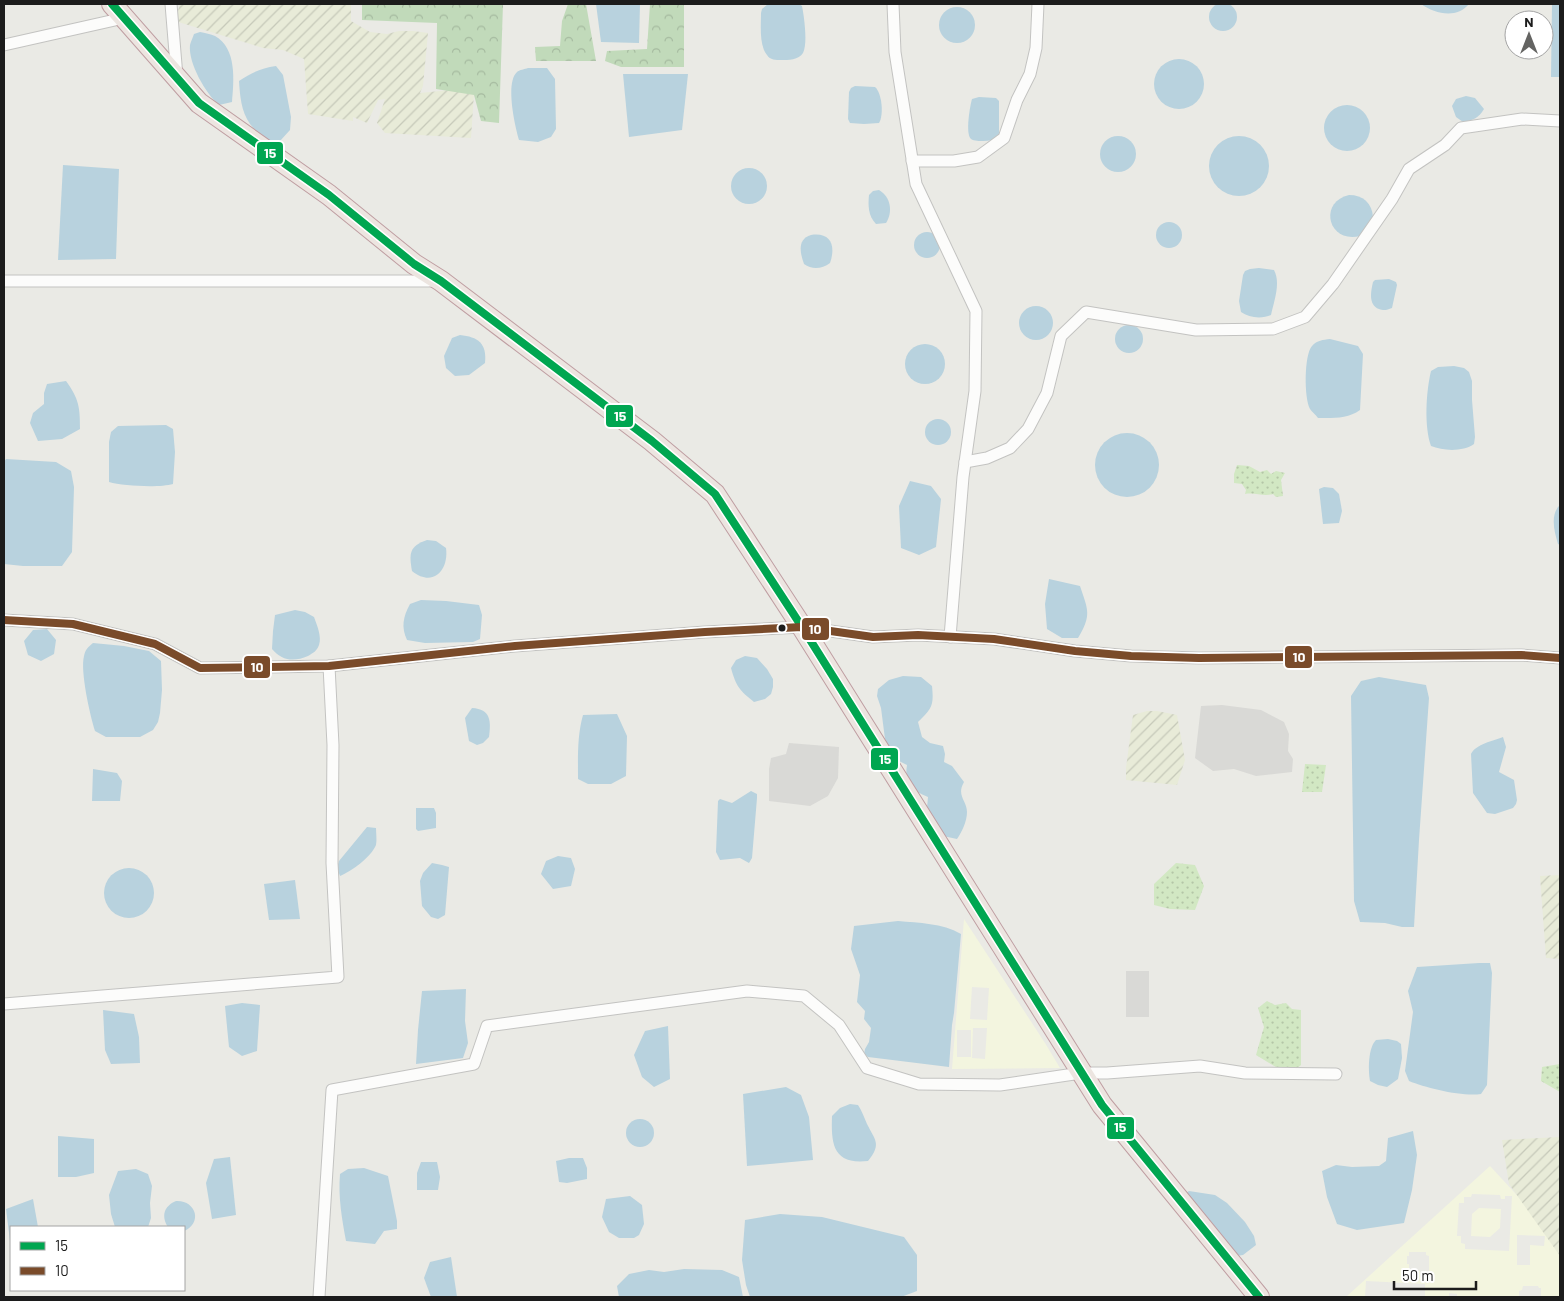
<svg xmlns="http://www.w3.org/2000/svg" width="1564" height="1301" font-family="Barlow,sans-serif">
	<defs>
		<pattern id="farmland-furrows" width="10" height="10" patternUnits="userSpaceOnUse" patternTransform="scale(1.25)"><rect width="10" height="10" fill="#e8ebd8"/><path d="M-1 1l2-2M0 10L10 0M9 11l2-2" fill="none" stroke="#c6c9b9"/></pattern>
		<pattern id="grass-dots" width="8" height="8" patternUnits="userSpaceOnUse" patternTransform="scale(1.25)"><rect width="8" height="8" fill="#d2e8c3"/><path d="M2 2h.1M6 6h.1" fill="none" stroke="#b4c6a7" stroke-width="1.8" stroke-linecap="round"/></pattern>
		<pattern id="forest-crowns" width="20" height="18" patternUnits="userSpaceOnUse" patternTransform="scale(1.25)"><rect width="20" height="18" fill="#c1daba"/><path d="M2 6a3 3 0 1 1 6 0M12 15a3 3 0 1 1 6 0" fill="none" stroke="#a5ba9f"/></pattern>
	</defs>
	<rect width="100%" height="100%" fill="#eaeae5"/>
	<g fill="#d9d9d6">
		<polygon points="1222,705 1261,710 1284,722 1289,734 1288,751 1293,759 1292,772 1256,776 1234,769 1213,771 1195,758 1201,706"/>
		<polygon points="789,743 839,747 838,778 828,796 810,806 769,801 769,769 771,758 786,754"/>
		<rect x="1126" y="971" width="23" height="46"/>
	</g>
	<g fill="#f3f5df" fill-rule="evenodd">
		<path d="M964,919L1045,1043L1060,1068L952,1069ZM972,987L989,988L987,1020L970,1019ZM973,1028H987L985,1059L972,1058ZM957,1030H971V1057H957Z"/>
		<path d="M1490,1166L1560,1242V1297H1541V1288H1539L1538,1286H1523L1522,1290L1519,1291V1297H1457V1294L1449,1293V1297H1425V1284L1366,1281L1365,1297H1346ZM1472,1194L1500,1195L1501,1199H1505V1196H1512L1509,1251L1465,1249V1244L1461,1243V1236H1457L1459,1203H1464V1197H1471ZM1517,1235L1545,1236L1544,1246L1530,1245V1265H1517ZM1409,1252H1426V1255L1429,1256V1277H1420V1271L1409,1270V1264H1407V1256H1409Z"/>
		<polygon points="1479,1208 1501,1209 1500,1228 1490,1237 1471,1236 1472,1214"/>
	</g>
	<g fill="url(#farmland-furrows)">
		<polygon points="180,4 351,4 351,21 370,32 387,34 399,31 413,31 428,33 423,86 420,93 450,90 474,93 471,138 385,133 377,123 385,99 378,100 367,123 353,117 353,121 308,114 304,59 283,50 263,48 175,21"/>
		<polygon points="1147,711 1157,711 1177,715 1185,760 1177,785 1126,780 1126,768 1133,715"/>
		<polygon points="1560,875 1560,959 1546,958 1540,876"/>
		<polygon points="1560,1137 1560,1256 1509,1184 1502,1140"/>
	</g>
	<g fill="url(#grass-dots)">
		<path d="M1237,465L1249,466L1260,472L1267,470L1271,474L1276,471L1285,473L1281,480L1283,496L1276,497L1273,494C1263,497 1255,492 1245,494L1246,490L1242,484L1234,483V474Z"/>
		<polygon points="1305,764 1326,765 1322,792 1302,792"/>
		<polygon points="1176,863 1195,865 1204,886 1195,910 1170,909 1154,905 1154,884"/>
		<polygon points="1267,1001 1275,1005 1286,1003 1292,1009 1301,1010 1301,1065 1289,1075 1256,1055 1264,1027 1258,1008"/>
		<polygon points="1560,1064 1560,1092 1541,1081 1542,1067"/>
	</g>
	<g fill="url(#forest-crowns)">
		<polygon points="362,4 503,4 499,123 481,121 474,95 436,89 437,23 362,20"/>
		<polygon points="568,4 586,4 596,61 536,61 535,47 560,46 562,21"/>
		<polygon points="650,4 684,4 684,67 621,67 605,61 607,51 647,49"/>
	</g>
	<g fill="#b8d2de">
		<circle cx="1223" cy="17" r="14"/>
		<polygon points="596,4 640,4 639,43 601,42"/>
		<path d="M768,4H799L802,6C804,16 808,43 803,53C799,60 788,60 781,60C776,60 770,60 767,55C759,45 761,26 761,13L762,9Z"/>
		<path d="M1421,4H1469C1457,19 1435,14 1421,4Z"/>
		<polygon points="1552,4 1560,4 1560,77 1551,77"/>
		<circle cx="957" cy="25" r="18"/>
		<path d="M200,32C205,33 211,34 215,36C237,48 234,81 232,102L219,105C206,94 188,63 190,45C191,41 193,37 194,34Z"/>
		<circle cx="1179" cy="84" r="25"/>
		<path d="M276,66L283,75L291,117L290,130L280,141L263,140C260,134 255,130 250,124C241,111 240,96 239,81C251,73 261,68 276,66Z"/>
		<path d="M528,68H547L555,79L556,129L551,137L538,142L519,140C515,126 505,83 517,72C519,70 525,69 528,68Z"/>
		<polygon points="623,74 688,74 682,130 629,137"/>
		<path d="M855,86L875,87C882,93 884,115 879,123L864,124L850,123L848,119L849,92L851,88Z"/>
		<path d="M1466,96L1475,98L1484,109C1479,118 1473,120 1463,122L1456,117L1452,106L1456,99Z"/>
		<path d="M979,97L996,98L999,101V137C994,140 989,141 983,141C980,141 974,141 971,139C965,134 970,106 972,99Z"/>
		<circle cx="1347" cy="128" r="23"/>
		<circle cx="1239" cy="166" r="30"/>
		<circle cx="1118" cy="154" r="18"/>
		<polygon points="63,165 119,169 116,259 58,260"/>
		<circle cx="749" cy="186" r="18"/>
		<path d="M879,190C891,197 893,212 886,223L876,224C868,216 868,205 869,195L873,191Z"/>
		<path d="M1349,195C1363,195 1372,203 1373,217L1360,236C1328,244 1318,202 1349,195Z"/>
		<circle cx="1169" cy="235" r="13"/>
		<circle cx="927" cy="245" r="13"/>
		<path d="M811,235C831,232 836,246 830,263C822,269 812,270 804,264C800,253 797,239 811,235Z"/>
		<path d="M1259,268L1274,270C1281,283 1274,301 1271,315C1262,319 1249,318 1241,312L1239,301L1243,275L1245,271L1250,269Z"/>
		<path d="M1389,279L1396,282L1397,285L1392,308C1387,310 1384,311 1379,309C1368,305 1371,291 1373,282L1375,280Z"/>
		<circle cx="1036" cy="323" r="17"/>
		<circle cx="1129" cy="339" r="14"/>
		<path d="M460,335C478,337 487,343 485,363L469,375L455,376L446,368L444,356L452,338Z"/>
		<path d="M1330,339L1358,346L1363,354L1360,410C1348,419 1333,418 1318,418C1316,415 1312,412 1310,409C1304,398 1304,355 1312,346C1317,340 1323,340 1330,339Z"/>
		<circle cx="925" cy="364" r="20"/>
		<path d="M1454,366L1464,368L1469,372L1472,381V400L1475,437L1474,444C1463,452 1443,451 1431,446C1424,426 1426,392 1431,371L1438,367Z"/>
		<path d="M66,381C79,399 80,407 80,429L62,439L38,441L30,423L33,413L44,404V393L47,384Z"/>
		<circle cx="938" cy="432" r="13"/>
		<path d="M166,425L173,429L175,452L173,484C159,488 123,486 109,482V442L111,432L118,426Z"/>
		<circle cx="1127" cy="465" r="32"/>
		<polygon points="6,459 56,462 71,471 74,487 72,552 62,566 23,566 4,564 4,462"/>
		<polygon points="910,481 931,486 941,499 936,547 919,555 901,548 899,506"/>
		<polygon points="1324,487 1333,488 1339,494 1342,511 1339,523 1323,524 1319,489"/>
		<path d="M1560,505V545L1558,544C1554,531 1550,514 1560,505Z"/>
		<path d="M427,540L436,541L446,548C449,570 433,588 412,571C409,554 409,546 427,540Z"/>
		<path d="M1049,579L1080,586C1088,610 1092,615 1078,638H1062L1047,629L1045,604Z"/>
		<path d="M421,600L446,601L479,605L482,615L480,639L473,642L425,643L407,640C401,627 403,617 410,604Z"/>
		<path d="M295,610L305,612L314,617C317,625 322,637 319,645C317,651 313,653 308,656C294,662 282,661 272,649L273,631L275,615Z"/>
		<polygon points="47,629 56,640 54,654 41,661 28,655 24,641 33,630"/>
		<path d="M93,643L124,646L149,651L161,661L162,690L160,713L158,722L153,730L140,737H106L95,731C90,715 80,671 84,656C85,650 88,647 93,643Z"/>
		<path d="M745,656L757,658L767,669L773,679V687L771,694L765,699L754,702C739,690 736,686 731,668L736,660Z"/>
		<path d="M903,676L921,677L932,686C934,706 932,708 918,722L922,737L930,743L943,746L945,754L944,762L952,766L964,782C956,796 967,800 967,812C967,821 962,832 957,839L943,836L927,808L928,797C911,790 904,784 907,765L893,758L885,739L881,708L877,696L878,689L889,680Z"/>
		<polygon points="1379,677 1426,685 1429,698 1419,840 1414,927 1402,927 1385,923 1360,922 1354,901 1351,696 1361,681"/>
		<path d="M472,708C491,709 491,721 489,737L483,743L477,745L469,741L465,718Z"/>
		<path d="M617,714L627,736L626,776L611,784H588L578,779C578,758 577,736 583,715Z"/>
		<path d="M1503,737L1506,747L1499,772L1514,780L1517,800L1516,804L1513,808L1495,814L1487,813L1473,793L1471,754C1476,744 1493,741 1503,737Z"/>
		<polygon points="93,769 117,773 122,781 120,801 92,801"/>
		<polygon points="751,791 757,794 757,798 752,858 749,863 740,858 720,860 716,852 718,801 720,799 732,803"/>
		<polygon points="416,808 434,808 436,813 436,828 418,831 416,829"/>
		<path d="M367,827L376,828C376,833 377,840 376,845C371,857 352,871 340,876L337,868L339,861Z"/>
		<polygon points="558,856 571,858 575,869 571,886 553,889 541,874 546,861"/>
		<polygon points="432,863 442,865 449,867 445,915 438,919 431,917 422,906 420,881 423,873"/>
		<circle cx="129" cy="893" r="25"/>
		<polygon points="295,880 300,919 269,920 264,884"/>
		<path d="M898,921C919,923 942,923 961,934L954,1013L952,1025L949,1067L868,1057L864,1054L865,1049L869,1042L871,1028L864,1019L865,1011L857,1002L860,975L851,949L854,926Z"/>
		<path d="M1479,963H1490L1492,973L1487,1085L1481,1094C1463,1097 1426,1088 1409,1081L1405,1071L1413,1012L1408,991L1417,967Z"/>
		<polygon points="466,989 465,1021 468,1043 463,1058 416,1064 418,1030 422,991"/>
		<polygon points="242,1003 260,1005 257,1051 242,1056 229,1047 225,1006"/>
		<polygon points="103,1010 134,1014 139,1037 140,1063 111,1064 105,1050"/>
		<polygon points="668,1026 670,1079 654,1087 642,1077 634,1055 645,1031"/>
		<path d="M1388,1039L1397,1041L1401,1044L1402,1058L1398,1079L1387,1087L1378,1085L1370,1081C1368,1070 1368,1048 1376,1040Z"/>
		<polygon points="786,1087 801,1095 809,1117 813,1160 747,1166 743,1094"/>
		<path d="M850,1104L858,1105C862,1111 864,1117 867,1124C875,1140 882,1144 868,1161C833,1165 831,1144 832,1116L840,1108Z"/>
		<circle cx="640" cy="1133" r="14"/>
		<polygon points="1413,1131 1417,1155 1412,1190 1404,1223 1357,1230 1337,1224 1327,1197 1322,1171 1336,1165 1352,1167 1379,1166 1386,1161 1388,1138"/>
		<polygon points="58,1136 94,1139 94,1173 76,1177 58,1177"/>
		<polygon points="230,1157 236,1215 212,1219 206,1183 214,1159"/>
		<polygon points="569,1158 583,1158 587,1168 587,1179 567,1183 559,1182 556,1161"/>
		<polygon points="421,1162 437,1162 440,1177 438,1190 417,1190 417,1173"/>
		<path d="M364,1168L388,1176L397,1221V1229L384,1231L375,1244L346,1241C342,1219 338,1197 340,1174L348,1169Z"/>
		<polygon points="136,1169 148,1174 152,1186 150,1203 151,1218 148,1227 115,1227 111,1214 109,1195 118,1171"/>
		<polygon points="1189,1191 1215,1195 1227,1203 1245,1222 1254,1236 1256,1245 1243,1255 1230,1257 1184,1194"/>
		<polygon points="630,1196 642,1205 644,1224 639,1235 634,1238 619,1238 609,1232 602,1217 606,1199"/>
		<polygon points="33,1199 38,1227 11,1227 11,1242 10,1241 6,1209"/>
		<path d="M176,1201C196,1200 203,1223 184,1231V1227H168C161,1216 164,1206 176,1201Z"/>
		<polygon points="780,1214 822,1217 904,1237 917,1255 917,1291 901,1297 750,1297 746,1285 742,1260 745,1220"/>
		<polygon points="451,1257 457,1297 431,1297 424,1278 430,1262"/>
		<polygon points="684,1269 722,1270 739,1277 743,1297 619,1297 617,1286 629,1274 649,1270 664,1272"/>
	</g>
	<g fill="none" stroke-linecap="round" stroke-linejoin="round">
		<g stroke="#c3c3c1" stroke-width="13">
			<g id="minor">
				<polyline points="171,4 177,77"/>
				<polyline points="893,4 895,52 916,184 976,311 975,391 963,477 950,637"/>
				<polyline points="4,45 124,18"/>
				<polyline points="912,161 954,161 978,157 1004,138 1017,100 1030,74 1036,48 1038,4"/>
				<polyline points="4,281 436,281"/>
				<polyline points="965,462 987,458 1010,448 1028,429 1047,393 1061,336 1086,312 1196,330 1273,329 1305,317 1333,284 1392,199 1409,169 1445,145 1461,128 1522,119 1560,121"/>
				<polyline points="4,620 73,624 155,644 200,668 329,666 515,646 705,632 802,627 873,637 918,635 994,639 1075,651 1131,656 1199,658 1521,655 1560,658"/>
				<polyline points="4,1004 338,977 332,863 333,745 329,666"/>
				<polyline points="319,1297 332,1090 474,1064 487,1026 747,991 804,996 839,1025 867,1068 919,1084 1000,1085 1081,1073 1107,1073 1200,1066 1245,1073 1336,1074"/>
			</g>
		</g>
		<g stroke="#bf9ea2" stroke-width="22">
			<polyline id="trunk" points="112,4 199,103 329,195 414,264 441,281 652,441 715,494 802,627 1102,1105 1259,1297"/>
		</g>
		<use href="#minor" stroke="#fcfcfb" stroke-width="11"/>
		<use href="#trunk" stroke="#ece5e0" stroke-width="20"/>
		<g stroke="#fff" stroke-width="11">
			<polyline id="bus-1" points="112,4 199,103 329,195 414,264 441,281 652,441 715,494 802,627 1102,1105 1259,1297"/>
		</g>
		<g stroke="#fff" stroke-width="11">
			<polyline id="bus-2" points="4,620 73,624 155,644 200,668 329,666 515,646 705,632 802,627 873,637 918,635 994,639 1075,651 1131,656 1199,658 1521,655 1560,658"/>
		</g>
		<use href="#bus-1" stroke="#00a651" stroke-width="8"/>
		<use href="#bus-2" stroke="#7a4b2a" stroke-width="8"/>
	</g>
	<circle fill="#1c1c1c" stroke="#fff" stroke-width="2" cx="782" cy="628" r="4.5"/>
	<g stroke="#fff" stroke-width="2">
		<rect x="256" y="141" width="28" height="24" rx="5" fill="#00a651"/>
		<rect x="605" y="404" width="29" height="24" rx="5" fill="#00a651"/>
		<rect x="801" y="617" width="29" height="24" rx="5" fill="#7a4b2a"/>
		<rect x="1284" y="645" width="29" height="24" rx="5" fill="#7a4b2a"/>
		<rect x="243" y="655" width="28" height="24" rx="5" fill="#7a4b2a"/>
		<rect x="870" y="747" width="29" height="24" rx="5" fill="#00a651"/>
		<rect x="1106" y="1116" width="29" height="24" rx="5" fill="#00a651"/>
	</g>
	<g font-size="14" text-anchor="middle" font-weight="bold" fill="#fff">
		<text x="270" y="158">15</text>
		<text x="620" y="421">15</text>
		<text x="815" y="634">10</text>
		<text x="1299" y="662">10</text>
		<text x="257" y="672">10</text>
		<text x="885" y="764">15</text>
		<text x="1120" y="1132">15</text>
	</g>
	<rect width="1564" height="1301" fill="none" stroke="#1c1c1c" stroke-width="10"/>
	<rect x="10" y="1226" width="175" height="65" fill="#ffffff" stroke="#a4a4a4"/>
	<rect x="20" y="1242" width="25" height="8" fill="#00a651" stroke="#a4a4a4"/>
	<text x="55" y="1251" font-size="15" fill="#1c1c1c">15</text>
	<rect x="20" y="1267" width="25" height="8" fill="#7a4b2a" stroke="#a4a4a4"/>
	<text x="55" y="1276" font-size="15" fill="#1c1c1c">10</text>
	<g transform="translate(1529 35)"><circle r="24" fill="#ffffff" stroke="#a4a4a4"/>
	<path d="M0-4L9 19L0 12L-9 19Z" fill="#646462"/>
	<text y="-8" font-size="14" font-weight="bold" text-anchor="middle" fill="#1c1c1c">N</text>
	</g>
	<path d="M1394 1281v8h82v-8" fill="none" stroke="#1c1c1c" stroke-width="2.5"/>
	<text x="1402" y="1281" font-size="15" fill="#1c1c1c" stroke="#ffffff" stroke-width="4" paint-order="stroke">50 m</text>
</svg>
